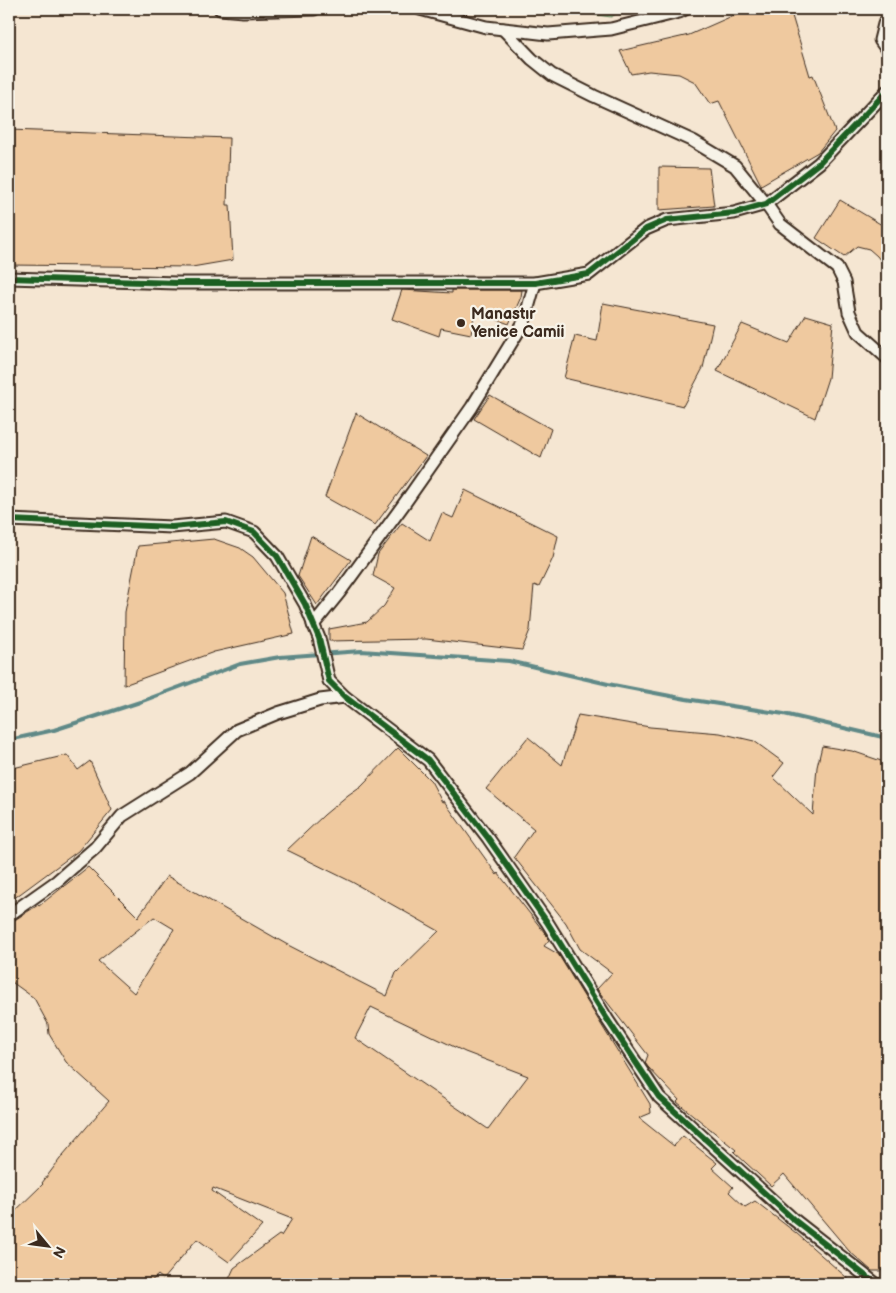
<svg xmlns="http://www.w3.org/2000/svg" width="896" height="1293" font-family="'Balsamiq Sans',sans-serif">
	<rect width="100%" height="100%" fill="#f5e6d2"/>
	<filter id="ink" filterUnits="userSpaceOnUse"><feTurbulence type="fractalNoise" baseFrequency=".02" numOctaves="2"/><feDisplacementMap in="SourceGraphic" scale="10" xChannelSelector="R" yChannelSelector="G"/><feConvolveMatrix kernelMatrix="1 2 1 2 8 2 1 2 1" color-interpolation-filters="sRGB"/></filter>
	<g filter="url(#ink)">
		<polygon fill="#a0dda4" stroke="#6e8461" points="554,9 625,9 611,17"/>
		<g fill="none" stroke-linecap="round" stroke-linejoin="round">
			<polyline stroke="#5f8987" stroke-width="4" points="9,740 54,730 140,702 240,664 280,657 361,651 509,661 608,684 686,699 784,714 887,738"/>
		</g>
		<g fill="#efc99f" stroke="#3b2a1e" fill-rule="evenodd">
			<polygon points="748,9 790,9 810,76 813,75 835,131 818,152 761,185 719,101 710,104 695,82 679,74 649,71 631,74 620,51 689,35"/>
			<polygon points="9,130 229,138 227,205 230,205 233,260 192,267 9,265"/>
			<polygon points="659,167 709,168 714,206 659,210"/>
			<polygon points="840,200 887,228 887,269 877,256 869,249 857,246 844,257 816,238"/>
			<polygon points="402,290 452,293 452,290 522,290 521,297 509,324 475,311 471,334 441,328 439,336 392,319"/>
			<polygon points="603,303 713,324 703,368 683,406 564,378 575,336 597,341"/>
			<polygon points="806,315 833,323 828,378 815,418 717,371 742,324 789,343"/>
			<polygon points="490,395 551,429 541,458 474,419"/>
			<polygon points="356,413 426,456 375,525 325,497"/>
			<polygon points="465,490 558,536 553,558 539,587 534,585 530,630 522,650 426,639 329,641 329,629 367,622 384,606 395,588 373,576 378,554 402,523 430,541 442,513 453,518"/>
			<polygon points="311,536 351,560 317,605 298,576"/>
			<polygon points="214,539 240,548 253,557 283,593 294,634 214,652 124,685 125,612 138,546"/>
			<polygon points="578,715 650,727 720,733 754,741 784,763 773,777 813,815 817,767 822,746 852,751 887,763 887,1265 881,1271 872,1271 849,1251 784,1174 771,1186 734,1152 736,1150 677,1102 679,1100 648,1067 645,1063 648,1055 597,989 612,973 580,949 566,923 514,857 534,829 486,789 528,737 562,765"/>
			<path d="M398,748L431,781L442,802L444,801L497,875L498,873L548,937L549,940L544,946L558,954L650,1104L651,1113L639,1118L674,1146L683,1136L717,1163L712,1168L733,1187L729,1192L745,1207L755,1201L796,1233L854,1284H234L229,1279L234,1268L279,1235L281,1236L292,1219L213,1188L212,1191L262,1226L229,1262L197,1239L163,1279L158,1275L148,1284H9V1217L43,1184L42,1183L63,1155L109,1101L66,1062L49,1034L48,1024L34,998L9,980V922L13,921L38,905L39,906L88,867L138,917L167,876L286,944L387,996L396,973L439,931L352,882L287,850L324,815L348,795L361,786ZM154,917L174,929L134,993L98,961ZM371,1007L465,1052L528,1076L488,1129L355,1038Z"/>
			<polygon points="67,755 78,770 90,761 112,810 78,851 9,902 9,769"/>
		</g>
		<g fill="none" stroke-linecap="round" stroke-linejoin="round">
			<g stroke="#3b2a1e" stroke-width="15">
				<g id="minor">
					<polyline points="220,9 243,11 314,9"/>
					<polyline points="420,9 486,27 548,34 611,29 679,12 685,9"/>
					<polyline points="887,19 884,24 880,40 887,50"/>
					<polyline points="503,29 532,59 552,75 594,96 693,141 735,166 766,204 780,224 837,268 844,282 849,312 858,332 887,358"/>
					<polyline points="9,278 177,283 535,283 589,274 646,229 667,220 734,213 766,204 819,163 887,91"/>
					<polyline points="9,520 172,527 226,522 254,532 277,556 305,604 319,638 329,681 345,697 428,760 488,838 547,922 607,1019 659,1097 793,1219 876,1284"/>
					<polyline points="313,625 339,593 404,504 472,407 524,322 535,283"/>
					<polyline points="9,915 57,881 95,848 122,816 190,773 237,730 278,713 320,700 345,697"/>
				</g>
			</g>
			<use href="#minor" stroke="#f7f3e8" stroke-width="11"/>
			<g stroke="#f7f3e8" stroke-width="9">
				<g id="cycleway">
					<polyline points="9,278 177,283 535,283 589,274 646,229 667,220 734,213 766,204 819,163 887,91"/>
					<polyline points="9,520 172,527 226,522 254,532 277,556 305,604 319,638 329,681 345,697 428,760 488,838 547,922 607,1019 659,1097 793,1219 876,1284"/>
				</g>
			</g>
			<use href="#cycleway" stroke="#1b5e20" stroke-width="6"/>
		</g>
	</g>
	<circle fill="#3b2a1e" stroke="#f7f3e8" stroke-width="2" cx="461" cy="323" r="5"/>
	<g text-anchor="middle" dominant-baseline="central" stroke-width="4.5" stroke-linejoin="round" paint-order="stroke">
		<g font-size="16" font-weight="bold" fill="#3b2a1e" stroke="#f7f3e8" text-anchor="start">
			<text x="471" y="314">Manastır<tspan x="471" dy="18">Yenice Camii</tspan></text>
		</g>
	</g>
	<rect width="896" height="1293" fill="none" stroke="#f7f3e8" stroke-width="30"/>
	<rect x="15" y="15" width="866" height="1263" fill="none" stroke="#3b2a1e" stroke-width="2" filter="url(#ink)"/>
	<g transform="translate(48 1246) rotate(119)" stroke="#f7f3e8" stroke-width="4" paint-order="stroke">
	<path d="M0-4L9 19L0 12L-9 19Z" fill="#3b2a1e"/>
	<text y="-8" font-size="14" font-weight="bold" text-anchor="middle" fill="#3b2a1e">N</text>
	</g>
</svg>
